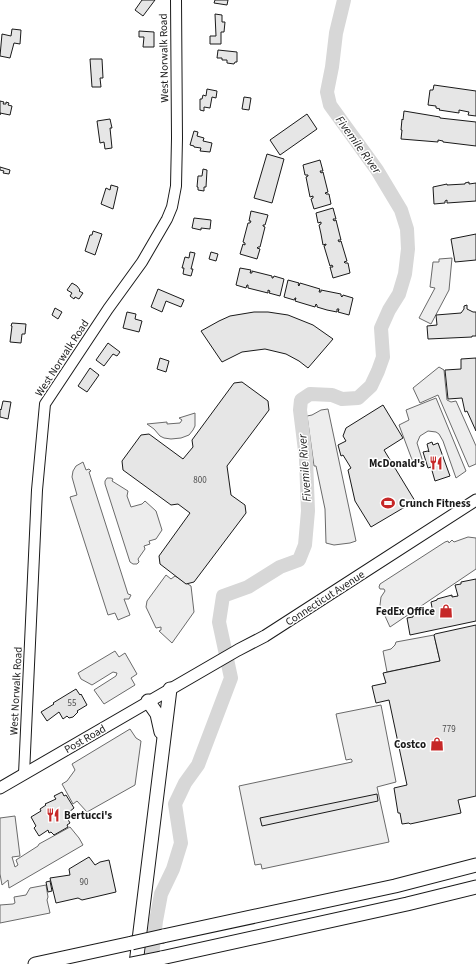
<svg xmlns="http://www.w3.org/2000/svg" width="476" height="964" font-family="'Source Sans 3',sans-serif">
	<rect width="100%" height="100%" fill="#fff"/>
	<g fill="#ededed" stroke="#6a6a6a">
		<polygon points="452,258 449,290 431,324 419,318 435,288 430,287 433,262 439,262 439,259"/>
		<polygon points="439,367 444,370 447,400 451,402 456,401 476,446 476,464 469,467 438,395 420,403 413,388"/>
		<polygon points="436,398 466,471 456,478 443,441 439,434 436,432 428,431 420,436 417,443 423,462 414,465 399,425 409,420 406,410"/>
		<polygon points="328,409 356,541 350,543 334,545 326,543 325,509 316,466 314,466 307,416 312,415 321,410"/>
		<polygon points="195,413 195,426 193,430 189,435 181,438 171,439 164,438 160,436 154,429 147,424 167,422 167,424 180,423 182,420 179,418"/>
		<polygon points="83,462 86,470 89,469 91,471 89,472 128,594 131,595 129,599 124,599 130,615 118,620 115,613 108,615 70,497 77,495 72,477 73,471 76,466"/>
		<polygon points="107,478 111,478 113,479 112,481 128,491 127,496 131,507 142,504 145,501 156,511 162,530 156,539 149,541 150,544 144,546 145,549 138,559 139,562 137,564 133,564 130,562 105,484 105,481"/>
		<polygon points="468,537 476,538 476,569 390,627 380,605 381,597 385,591 384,589 380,589 379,587 380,584 445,542 448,541 449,543 452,540 454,542"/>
		<polygon points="166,575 171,579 175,576 191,586 194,612 172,643 159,631 161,630 161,627 156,628 146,607 147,601"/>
		<polygon points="434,635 440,661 387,672 383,651 391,649 395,645 396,642"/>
		<polygon points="115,651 119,657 125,653 137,674 131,678 135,685 104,704 94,690 116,676 117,673 113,672 92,685 81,679 78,673"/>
		<polygon points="381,705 396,782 377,787 389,842 262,869 261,864 255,865 239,786 352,762 352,760 351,759 346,760 336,714"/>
		<polygon points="130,729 136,738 141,741 135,785 87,812 77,801 73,804 62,784 67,781 75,770 72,764"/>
		<polygon points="15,816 20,856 12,857 15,867 18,865 16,860 38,846 39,844 70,827 79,838 83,845 9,888 8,880 2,885 0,874 0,818"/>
		<polygon points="46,885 48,897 47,900 50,913 0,923 0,905 13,904 15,903 14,897 26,895 30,888"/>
	</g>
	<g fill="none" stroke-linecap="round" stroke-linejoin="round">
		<polyline stroke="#d7d7d7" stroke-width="14" points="151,964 156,921 161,894 173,869 181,843 175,804 185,783 198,765 231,678 219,622 223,596 248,587 280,567 299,560 305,545 308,511 306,459 300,410 301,400 310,394 332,395 342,399 358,398 371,386 378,371 383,357 381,328 389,310 399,294 405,274 408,249 407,229 401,210 377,170 330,105 327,92 332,67 336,33 344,0"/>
	</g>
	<g fill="#e6e6e6" stroke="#1a1a1a">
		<polygon points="142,0 155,0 143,16 135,10"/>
		<polygon points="215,0 228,0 227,5 214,3"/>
		<polygon points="215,14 222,15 222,22 225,22 224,32 221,32 221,44 210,44 210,36 216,36"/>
		<polygon points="12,29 21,30 20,44 14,43 10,58 0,56 2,34 11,36"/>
		<polygon points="139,31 154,32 154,47 143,47 144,37 139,37"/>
		<polygon points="218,50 237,52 237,62 235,62 234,64 227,63 227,60 222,60 222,58 217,58"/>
		<polygon points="90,59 102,59 103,78 100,78 101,87 92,87"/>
		<polygon points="434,85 476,91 476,116 468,115 469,112 459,110 459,113 439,110 440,109 436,108 436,106 428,105 430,90 433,90"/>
		<polygon points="207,89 217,91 216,98 212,97 210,108 204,107 204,111 200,110 200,99 202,99 203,95 206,96"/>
		<polygon points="244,97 251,98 249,110 242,109"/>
		<polygon points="0,101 4,102 3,104 6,104 6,102 9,103 8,105 12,106 10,115 0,113 0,115"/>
		<polygon points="404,111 440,117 440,118 476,122 476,146 443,142 443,141 438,140 438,142 401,139 402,130 401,130 402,119 403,120"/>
		<polygon points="307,114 317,129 280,155 270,140"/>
		<polygon points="110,119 112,128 110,128 112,148 105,149 104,142 100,143 97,121"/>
		<polygon points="194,131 198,132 197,136 204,138 203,141 212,143 210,152 200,151 201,148 194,147 194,146 190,145"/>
		<polygon points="267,154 284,159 272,203 254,198"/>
		<polygon points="320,160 323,171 320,171 321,173 323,172 328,192 325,193 326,194 329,194 331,204 314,209 311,199 313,198 313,196 310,197 306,177 308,176 308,175 305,175 303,165"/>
		<polygon points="0,167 10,170 9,174 3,173 4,171 0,170"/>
		<polygon points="203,169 207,170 206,187 204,187 204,191 198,190 198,187 197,187 198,176 202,176"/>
		<polygon points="469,182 469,184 476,183 476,201 447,203 447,200 445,201 445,203 434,204 433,187 447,184 447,185 465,184 465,183"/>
		<polygon points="111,185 118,187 113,209 101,204 106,188 110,190"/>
		<polygon points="333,208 336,219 333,219 334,221 336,220 341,240 338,240 339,242 341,241 347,261 344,262 345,263 348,263 350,273 333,278 330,267 333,267 332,265 330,266 324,246 326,245 326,244 323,245 321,234 319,225 321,224 321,222 318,223 316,213"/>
		<polygon points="251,211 268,215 265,225 263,225 263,226 265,227 260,247 258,247 257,248 260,249 257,259 240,254 243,244 245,245 245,243 243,242 248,223 250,223 251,221 249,221"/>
		<polygon points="194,218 211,220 210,229 201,228 201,230 192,228"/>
		<polygon points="93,231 102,234 95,255 85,251 90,235 92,235"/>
		<polygon points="476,234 476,260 455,262 451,239"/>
		<polygon points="190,252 195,253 191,269 193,269 191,276 183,274 184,268 182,268 185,257 189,258"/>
		<polygon points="211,252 218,254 216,261 209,259"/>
		<polygon points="240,268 251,270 250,273 252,273 252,271 272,276 272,278 273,278 274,276 284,279 280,296 269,293 270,291 268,290 268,293 248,288 248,285 247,285 246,288 236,285"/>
		<polygon points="288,280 299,283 298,285 299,286 300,283 320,289 319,292 321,292 321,290 341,294 341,296 342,297 343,295 353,298 349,315 338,312 339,309 337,309 337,312 327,310 317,307 317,305 316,304 315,307 295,301 296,298 295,298 294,300 284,297"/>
		<polygon points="72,283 77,286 80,290 79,291 83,293 79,299 75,297 74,299 70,296 72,293 67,290"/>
		<polygon points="158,289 184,300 181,307 166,301 162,312 151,307"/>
		<polygon points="467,305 467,309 473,312 476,312 476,336 472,336 472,337 428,339 427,326 437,325 436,315 461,313 464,309 464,306"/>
		<polygon points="55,308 62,312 58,319 52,315"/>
		<polygon points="127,312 136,314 135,319 142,321 139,332 123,328"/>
		<polygon points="254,312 268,312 288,315 313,325 333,339 308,368 299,361 286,354 265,349 242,352 222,362 201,331 219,321 230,316"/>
		<polygon points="12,323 26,324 25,334 22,334 21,343 10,342 12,326 11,326"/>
		<polygon points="108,343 120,352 117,356 113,354 104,366 96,360"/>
		<polygon points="160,358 169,361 166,372 157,369"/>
		<polygon points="476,358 476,431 467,411 465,412 462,398 448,399 445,370 461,369 461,359"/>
		<polygon points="90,368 99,375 87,392 78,386"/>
		<polygon points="242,382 268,401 269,410 227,466 231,495 245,505 246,513 194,582 186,584 160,564 159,556 190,513 178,504 171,505 123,470 122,461 141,435 149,434 183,459 193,447 192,440 234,383"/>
		<polygon points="3,401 11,402 8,419 0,417 0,409 1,410"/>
		<polygon points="383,405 403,438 384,450 415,501 371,527 355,501 348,470 351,468 343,455 341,456 338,445 346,441 343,436 346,428"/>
		<polygon points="432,442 433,445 438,443 450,476 435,481 431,467 428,468 423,452 428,451 429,452 427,444"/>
		<polygon points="476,579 476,621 410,635 407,618 413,617 413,615 427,612 428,614 433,613 431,602 437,600 437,599 452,595 452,597 458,596 455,585 461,584 461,582"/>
		<polygon points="476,625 476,796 458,800 461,813 410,824 409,823 402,824 400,813 398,813 394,788 407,785 389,700 376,703 372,686 386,683 383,673 440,661 434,635 435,634"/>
		<polygon points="76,689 80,695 81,694 87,705 77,711 78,712 73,717 69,718 67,716 63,719 59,712 47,721 41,712 54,704 53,703"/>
		<polygon points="62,792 64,796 66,795 74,808 69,812 70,813 66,816 70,823 67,825 68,827 54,835 51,832 49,833 48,830 39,836 34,828 36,826 31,817 41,811 40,809 46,805 45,804 56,799 54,796"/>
		<polygon points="377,794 378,801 262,826 260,818"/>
		<polygon points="89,857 95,865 100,862 109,860 116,892 82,900 78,898 56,903 50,878 70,875 69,869"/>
		<polygon points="50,881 52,891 48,892 46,882"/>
	</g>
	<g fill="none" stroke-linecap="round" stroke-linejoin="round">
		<g stroke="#1a1a1a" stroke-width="12">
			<polyline id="secondary" points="24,774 37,490 45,404 108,309 142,262 167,219 172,207 176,186 177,138 176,0"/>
		</g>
		<g stroke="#1a1a1a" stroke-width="13">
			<polyline id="primary" points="0,788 238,650 265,636 476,500"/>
		</g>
		<g stroke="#1a1a1a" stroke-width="15">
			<g id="highway">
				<polyline points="148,701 157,714 161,732"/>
				<polyline points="163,936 395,886 476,865"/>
				<polyline points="161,958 407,904 476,887"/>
				<polyline points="35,964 132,943"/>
				<polyline points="136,964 170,689"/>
			</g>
		</g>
		<use href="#secondary" stroke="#fff" stroke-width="10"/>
		<use href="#primary" stroke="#fff" stroke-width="11"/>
		<use href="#highway" stroke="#fff" stroke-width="13"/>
		<g stroke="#1a1a1a" stroke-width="15" stroke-linecap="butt">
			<g id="highway-bridge">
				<polyline points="132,943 163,936"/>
				<polyline points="131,964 161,958"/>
			</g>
		</g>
		<use href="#highway-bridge" stroke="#fff" stroke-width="13"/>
	</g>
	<defs>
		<g id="restaurant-bare" transform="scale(1.08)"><path d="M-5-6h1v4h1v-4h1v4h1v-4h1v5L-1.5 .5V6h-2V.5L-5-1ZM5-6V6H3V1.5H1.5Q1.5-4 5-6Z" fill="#c62828" stroke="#fff" stroke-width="2.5" paint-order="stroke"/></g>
		<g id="stadium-bare" transform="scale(1.08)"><path d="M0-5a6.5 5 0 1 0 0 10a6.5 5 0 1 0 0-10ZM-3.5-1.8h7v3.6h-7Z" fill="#c62828" stroke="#fff" stroke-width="2.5" paint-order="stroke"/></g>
		<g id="shop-bare" transform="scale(1.08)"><path d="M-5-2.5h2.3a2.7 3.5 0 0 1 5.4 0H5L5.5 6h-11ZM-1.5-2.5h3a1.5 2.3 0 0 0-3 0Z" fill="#c62828" stroke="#fff" stroke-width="2.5" paint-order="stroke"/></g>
	</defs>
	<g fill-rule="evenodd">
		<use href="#restaurant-bare" x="436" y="463"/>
		<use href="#stadium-bare" x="388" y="503"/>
		<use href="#shop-bare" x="446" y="611"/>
		<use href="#shop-bare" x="437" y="744"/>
		<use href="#restaurant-bare" x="53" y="815"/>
	</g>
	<g text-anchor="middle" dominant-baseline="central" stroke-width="3" stroke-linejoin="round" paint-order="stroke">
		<g font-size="9" fill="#4d4d4d">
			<text x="200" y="480">800</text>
			<text x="72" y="703">55</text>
			<text x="449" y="729">779</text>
			<text x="84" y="882">90</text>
		</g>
		<g font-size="11" fill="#1a1a1a" stroke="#fff">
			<text transform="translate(164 58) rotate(-91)">West Norwalk Road</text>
			<text transform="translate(62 358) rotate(-57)">West Norwalk Road</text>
			<text transform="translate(325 598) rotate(-33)">Connecticut Avenue</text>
			<text transform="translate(16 691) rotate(-87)">West Norwalk Road</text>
			<text transform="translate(85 739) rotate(-30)">Post Road</text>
		</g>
		<g font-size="11" font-weight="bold" fill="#1a1a1a" stroke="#fff" text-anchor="end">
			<text x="425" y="463">McDonald's</text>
			<text x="399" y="503" text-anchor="start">Crunch Fitness</text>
			<text x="435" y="611">FedEx Office</text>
			<text x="426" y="744">Costco</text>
			<text x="64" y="815" text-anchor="start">Bertucci's</text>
		</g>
		<g font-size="12" font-style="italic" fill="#1a1a1a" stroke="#fff">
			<text transform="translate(358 145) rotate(54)">Fivemile River</text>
			<text transform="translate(305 468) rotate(-94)">Fivemile River</text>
		</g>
	</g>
</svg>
